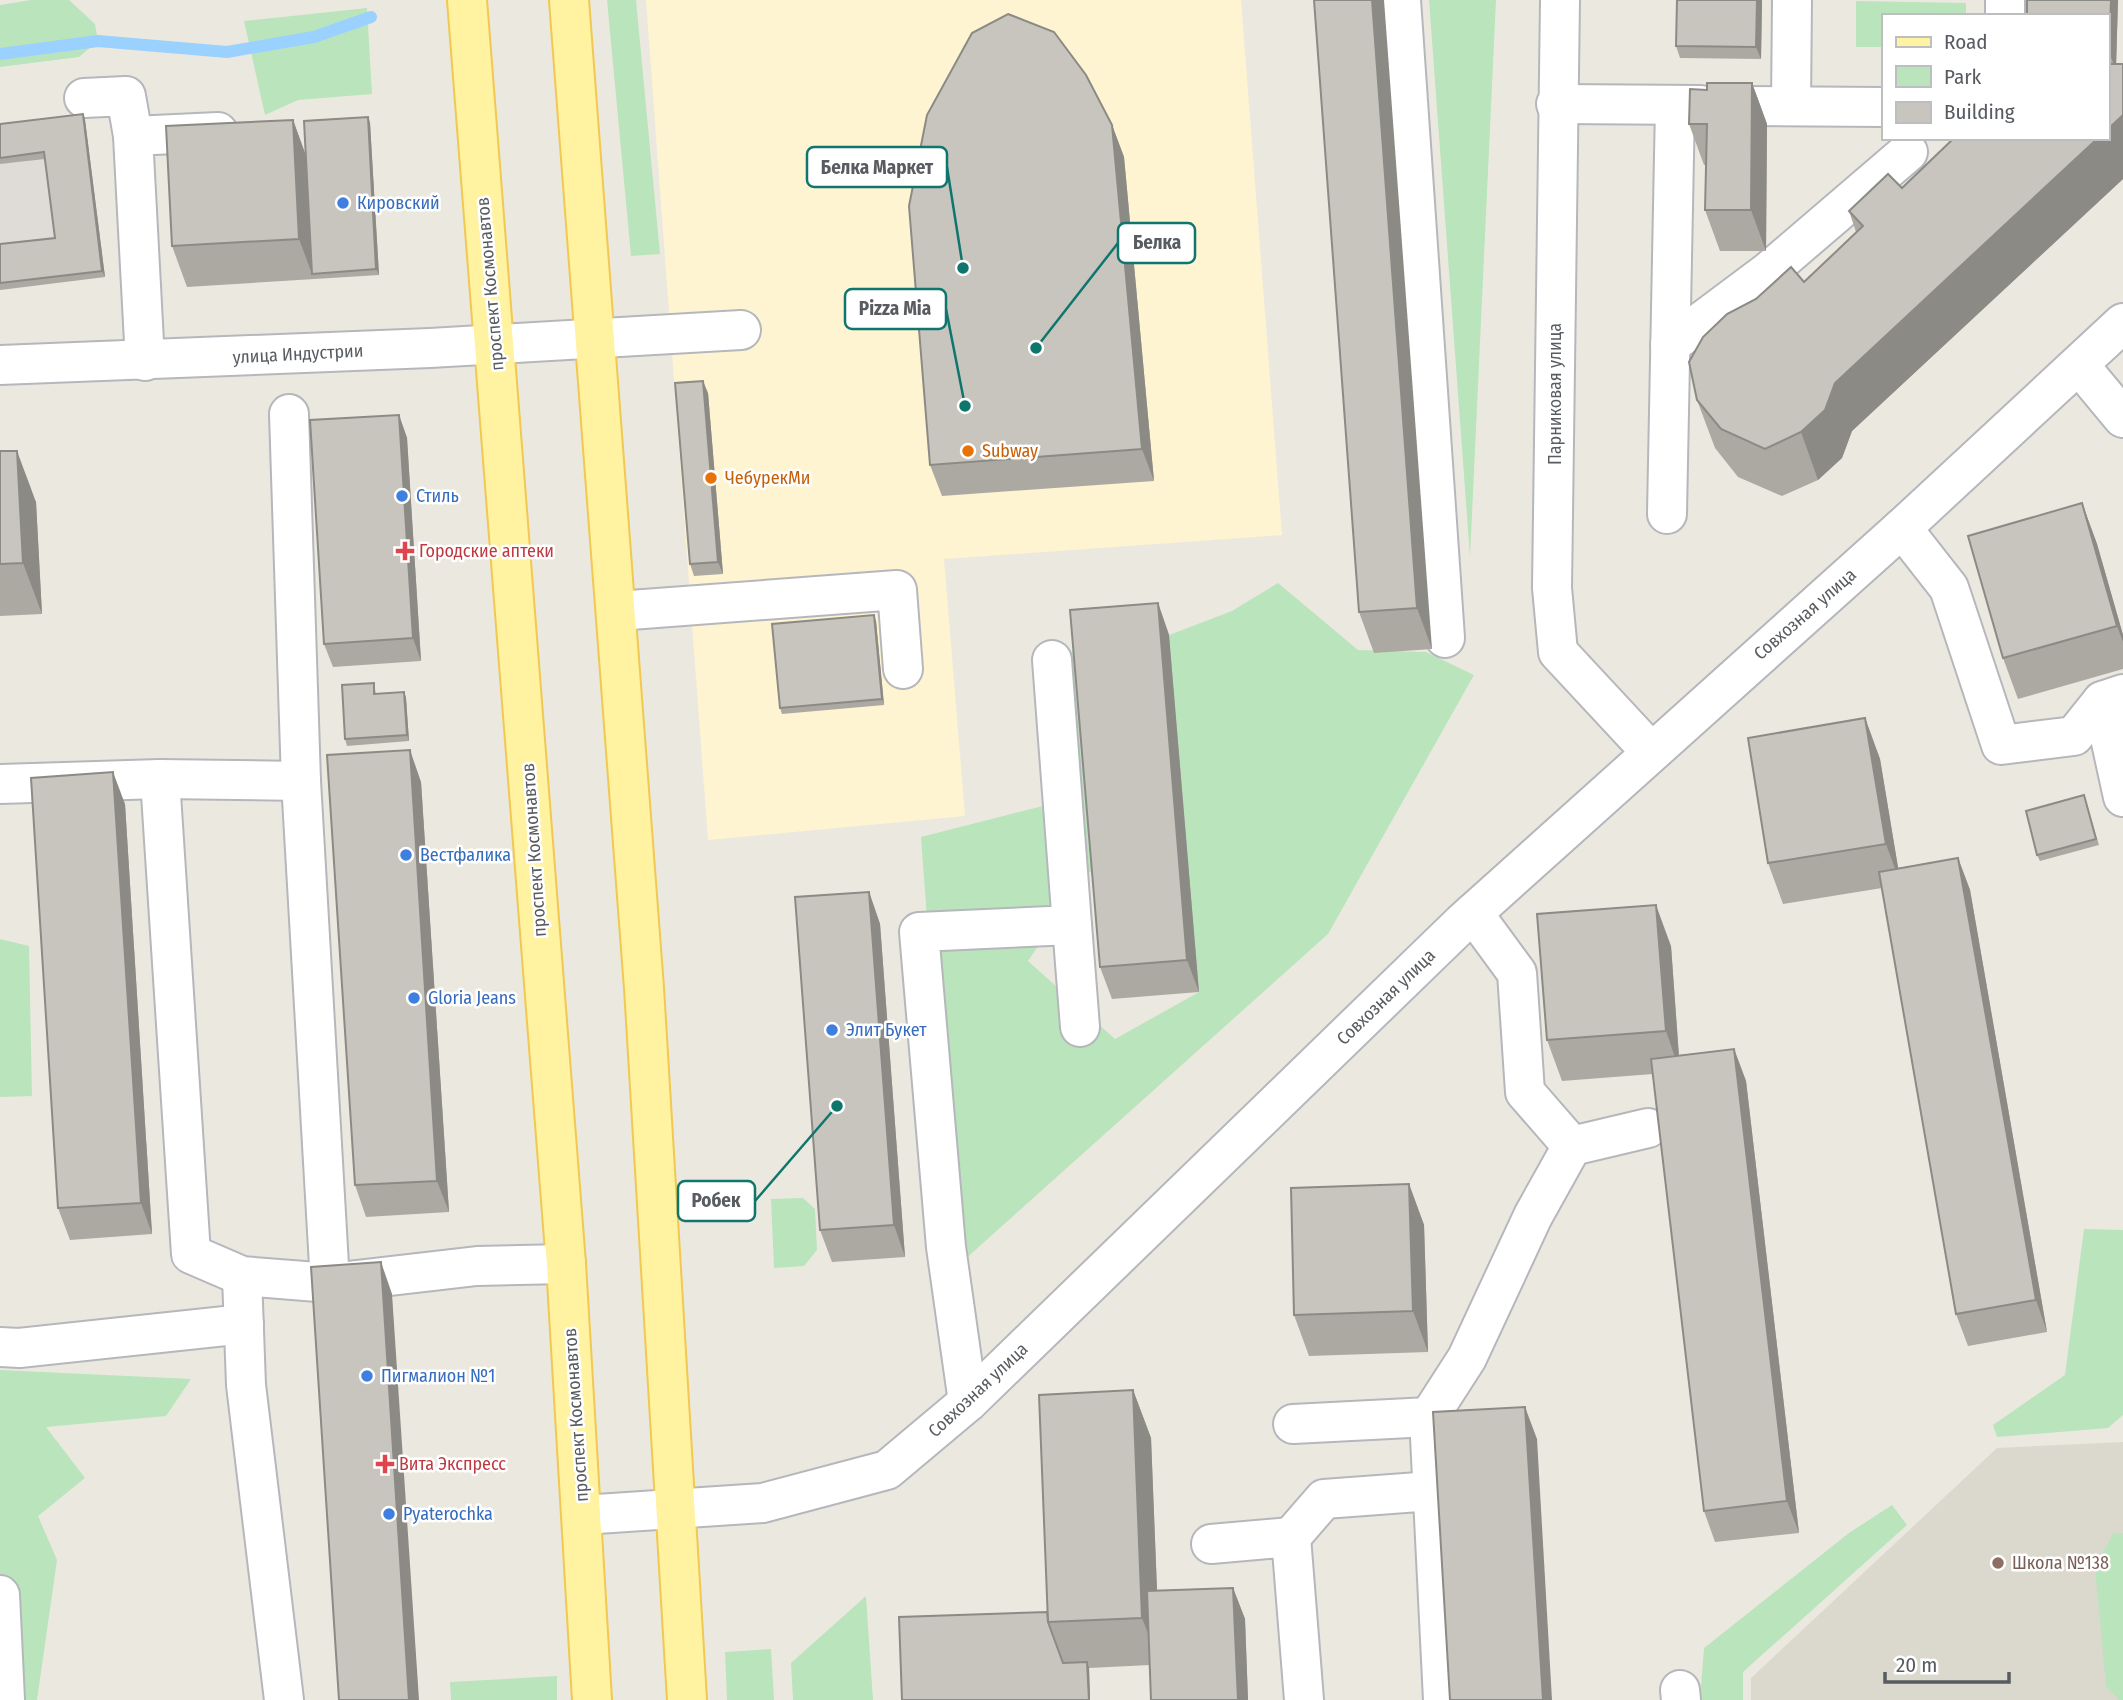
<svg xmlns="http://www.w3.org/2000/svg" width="2123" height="1700" font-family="'Fira Sans Condensed',sans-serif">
	<rect width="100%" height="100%" fill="#ebe9df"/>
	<polygon fill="#fef4d2" points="646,0 1241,0 1282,535 944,559 965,816 708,840"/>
	<polygon fill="#dfdcd7" points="85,120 105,277 0,290 0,130"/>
	<polygon fill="#dbd8cd" points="2123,1442 2123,1700 1751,1700 1751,1678 1997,1448"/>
	<g fill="#bae4bb">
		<polygon points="31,0 69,0 95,24 98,41 79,57 0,67 0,5"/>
		<polygon points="607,0 636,0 660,254 631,256"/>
		<polygon points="1429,0 1496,0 1470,557"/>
		<polygon points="1856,1 1966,3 1966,16 1883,16 1883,47 1856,47"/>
		<polygon points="367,8 372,94 298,100 265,115 244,21"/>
		<polygon points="1278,583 1358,650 1426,652 1474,675 1328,934 953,1270 921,837 1047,805 1041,681 1082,642 1101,874 1088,872 1028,961 1115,1039 1199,992 1169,635 1232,611"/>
		<polygon points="0,939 29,946 32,1096 0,1097"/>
		<polygon points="803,1198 815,1209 817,1250 804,1266 774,1268 771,1199"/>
		<polygon points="2084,1229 2123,1230 2123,1415 2108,1428 1997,1437 1993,1425 2065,1375"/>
		<polygon points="0,1370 191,1379 166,1416 46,1427 85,1478 38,1516 57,1560 37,1700 0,1700"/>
		<polygon points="1892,1505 1907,1525 1743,1672 1743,1700 1700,1700 1704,1648 1849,1533"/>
		<polygon points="2123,1533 2123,1700 2119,1700 2106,1686 2095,1567 2113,1534"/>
		<polygon points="866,1596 873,1700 793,1700 791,1663"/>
		<polygon points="771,1649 774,1700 727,1700 725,1652"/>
		<polygon points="557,1676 557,1700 451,1700 450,1682"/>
	</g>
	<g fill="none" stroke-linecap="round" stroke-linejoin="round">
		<polyline stroke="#9bd1ff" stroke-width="12" points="0,54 98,41 227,52 314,37 371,17"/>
		<g stroke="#b5b7bc" stroke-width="42">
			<g id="minor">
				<polyline points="1401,0 1445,638"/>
				<polyline points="1560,0 1552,588 1558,652 1651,752"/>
				<polyline points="2005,16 2005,0"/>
				<polyline points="84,98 126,96 133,136"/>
				<polyline points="1556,104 1701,105"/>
				<polyline points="1746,106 1883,107"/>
				<polyline points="1791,106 1792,0"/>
				<polyline points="1670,345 1769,271 1908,152"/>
				<polyline points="145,361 133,136 218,132"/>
				<polyline points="0,365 430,348 741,330"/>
				<polyline points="2079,365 2123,418"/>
				<polyline points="289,414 301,781 330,1283"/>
				<polyline points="1667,514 1675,105"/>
				<polyline points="1902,528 1949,588 2001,745 2074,736 2102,701 2123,694"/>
				<polyline points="617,611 897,590 903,669"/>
				<polyline points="2102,701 2123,797"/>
				<polyline points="160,779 191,1254 242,1276 330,1283 477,1266 566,1264"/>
				<polyline points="0,784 160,779 301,781"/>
				<polyline points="1072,925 1080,1027"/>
				<polyline points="1572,1146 1648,1128"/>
				<polyline points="242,1276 246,1385 284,1700"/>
				<polyline points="0,1347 19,1348 244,1324"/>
				<polyline points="968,1402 946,1247 919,932 1072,925 1052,660"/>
				<polyline points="1293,1424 1429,1417"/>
				<polyline points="582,1515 763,1503 887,1470 968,1402 1462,923 1902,528 2123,323"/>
				<polyline points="1291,1537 1324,1499 1432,1491"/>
				<polyline points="1211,1544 1291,1537 1304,1700"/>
				<polyline points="0,1595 5,1700"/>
				<polyline points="1680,1690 1681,1700"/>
				<polyline points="1443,1700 1429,1417 1467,1358 1533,1216 1572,1146 1525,1092 1517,973 1473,913"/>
			</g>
		</g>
		<g stroke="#f1c852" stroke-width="42">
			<g id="major">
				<polyline points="467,0 566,1264 592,1700"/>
				<polyline points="569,0 644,988 687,1700"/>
			</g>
		</g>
		<use href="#minor" stroke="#fff" stroke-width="38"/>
		<use href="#major" stroke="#fff2a0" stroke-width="38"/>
	</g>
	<g fill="#aca9a3">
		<polygon points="1314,0 1432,649 1374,653 1359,612"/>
		<polygon points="1677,0 1762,0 1761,59 1680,58 1676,46"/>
		<polygon points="2027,0 2118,0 2116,64 2123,64 2123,179 1852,431 1842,458 1818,480 1782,496 1738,477 1715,448 1697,400 1689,362 1703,337 1727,314 1756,299 1791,267 1804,282 1856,232 1849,211 1888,174 1902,188 1954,138 2107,138 2107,16 2027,16"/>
		<polygon points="1752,83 1767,124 1766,251 1720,251 1705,210 1706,165 1704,165 1689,124 1707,90"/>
		<polygon points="83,114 85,120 105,277 0,290 0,244 55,238 45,159 0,164 0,124"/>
		<polygon points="368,117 370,123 379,275 187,287 172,246 293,120 305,154"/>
		<polygon points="1112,125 1124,157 1154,481 942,496 930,465"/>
		<polygon points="708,393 723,574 694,576 690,564"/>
		<polygon points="399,415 407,438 421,661 333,667 324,644"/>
		<polygon points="0,451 36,502 42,614 0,616"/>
		<polygon points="2082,503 2097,544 2123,635 2123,669 2018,699 2003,658"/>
		<polygon points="1158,603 1169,635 1199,992 1112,999 1100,967"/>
		<polygon points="876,621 884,705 782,714 780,708"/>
		<polygon points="374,683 376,694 404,692 406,698 409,741 347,746 345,739"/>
		<polygon points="1865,718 1880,759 1898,868 1958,858 1970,890 2047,1332 1968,1346 1956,1314 1882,888 1783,904 1768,863"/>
		<polygon points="421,782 449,1212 366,1217 355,1185"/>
		<polygon points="2084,795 2099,845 2040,861 2037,855"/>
		<polygon points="125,804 152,1234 70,1240 58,1208"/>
		<polygon points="869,892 880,924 905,1257 832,1262 820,1230"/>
		<polygon points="1671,946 1679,1055 1734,1049 1746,1081 1799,1533 1715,1542 1704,1511 1653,1074 1562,1081 1547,1040"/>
		<polygon points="1409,1184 1424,1225 1428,1352 1309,1356 1294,1315"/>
		<polygon points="1133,1390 1151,1438 1157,1591 1233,1588 1245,1619 1248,1700 1151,1700 1150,1665 1089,1668 1090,1700 902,1700 1047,1612"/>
	</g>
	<g fill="#8c8a85">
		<polygon points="1372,0 1384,0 1432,649 1417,608"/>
		<polygon points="1757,0 1762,0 1761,59 1756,47"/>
		<polygon points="2111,0 2118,0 2116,70 2109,52"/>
		<polygon points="1752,83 1767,124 1766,251 1751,210"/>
		<polygon points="83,114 85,120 105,277 102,271"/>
		<polygon points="2123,115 2123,179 1852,431 1842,458 1818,480 1801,432 1835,383 2098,138 2107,138 2107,130"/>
		<polygon points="368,117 370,123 379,275 376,269"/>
		<polygon points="293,120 308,161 312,274 299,239"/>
		<polygon points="1112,125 1124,157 1154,481 1142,449"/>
		<polygon points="703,381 708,393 723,574 718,562"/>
		<polygon points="399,415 407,438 421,661 413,638"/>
		<polygon points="17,451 36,502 42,614 23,563"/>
		<polygon points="2082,503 2097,544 2123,635 2123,642 2117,626"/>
		<polygon points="1158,603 1169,635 1199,992 1187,960"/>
		<polygon points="874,615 876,621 884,705 882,699"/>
		<polygon points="404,692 406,698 409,741 407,735"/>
		<polygon points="1865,718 1880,759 1901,885 1886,844"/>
		<polygon points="410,750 421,782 449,1212 437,1181"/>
		<polygon points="113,772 125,804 152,1234 141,1203"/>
		<polygon points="1958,858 1970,890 2047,1332 2036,1300"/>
		<polygon points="869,892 880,924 905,1257 894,1225"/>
		<polygon points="1656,905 1671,946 1680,1072 1666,1031"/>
		<polygon points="1734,1049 1746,1081 1799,1533 1787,1501"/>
		<polygon points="1409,1184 1424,1225 1428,1352 1413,1311"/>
		<polygon points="381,1262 392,1294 419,1700 409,1700"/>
		<polygon points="1133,1390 1151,1438 1160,1665 1142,1618"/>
		<polygon points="1525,1407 1537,1439 1552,1700 1543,1700"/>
		<polygon points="1233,1588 1245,1619 1248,1700 1238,1700"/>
		<polygon points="1087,1662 1089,1668 1090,1700 1089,1700"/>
	</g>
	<g fill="#c8c5be" stroke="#8c8a85" stroke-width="2">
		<polygon points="1314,0 1372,0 1417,608 1359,612"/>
		<polygon points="1677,0 1757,0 1756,47 1676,46"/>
		<polygon points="2027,0 2111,0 2109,52 2107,52 2107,16 2027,16"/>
		<polygon points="1008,14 1054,32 1086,75 1112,125 1142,449 930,465 909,206 927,115 972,33"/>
		<polygon points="2107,64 2123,64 2123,115 2107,130"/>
		<polygon points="1707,83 1752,83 1751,210 1705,210 1707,124 1689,124 1690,89 1707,90"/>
		<polygon points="83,114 102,271 0,283 0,244 55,238 44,152 0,158 0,124"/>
		<polygon points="368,117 376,269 312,274 304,121"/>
		<polygon points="293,120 299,239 172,246 166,126"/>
		<polygon points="1954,138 2098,138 1835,383 1825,410 1801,432 1765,449 1721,429 1697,400 1689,362 1703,337 1727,314 1756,299 1791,267 1804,282 1863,226 1849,211 1888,174 1902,188"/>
		<polygon points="703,381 718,562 690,564 675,383"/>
		<polygon points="399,415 413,638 324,644 310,420"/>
		<polygon points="0,451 17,451 23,563 0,564"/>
		<polygon points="2082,503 2117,626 2003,658 1968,536"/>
		<polygon points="1158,603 1187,960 1100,967 1070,610"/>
		<polygon points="874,615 882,699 780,708 772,624"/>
		<polygon points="374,683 374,694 404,692 407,735 345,739 342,685"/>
		<polygon points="1865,718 1886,844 1768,863 1748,738"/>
		<polygon points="410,750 437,1181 355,1185 327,755"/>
		<polygon points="113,772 141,1203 58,1208 31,778"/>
		<polygon points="2084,795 2096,839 2037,855 2026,811"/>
		<polygon points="1958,858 2036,1300 1956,1314 1879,872"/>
		<polygon points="869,892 894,1225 820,1230 795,897"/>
		<polygon points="1656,905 1666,1031 1547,1040 1537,914"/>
		<polygon points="1734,1049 1787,1501 1704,1511 1651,1059"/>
		<polygon points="1409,1184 1413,1311 1294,1315 1291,1188"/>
		<polygon points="381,1262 409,1700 339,1700 311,1267"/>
		<polygon points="1133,1390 1142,1618 1048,1622 1039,1395"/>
		<polygon points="1525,1407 1543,1700 1450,1700 1433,1412"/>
		<polygon points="1233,1588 1238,1700 1151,1700 1147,1591"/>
		<polygon points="1047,1612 1048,1622 1063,1663 1087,1662 1089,1700 902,1700 899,1617"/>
	</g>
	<g fill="#3f7fe0" stroke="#fff" stroke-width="2.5">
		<circle cx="343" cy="203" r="7"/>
		<circle cx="402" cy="496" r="7"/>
		<circle cx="406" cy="855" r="7"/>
		<circle cx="414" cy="998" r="7"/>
		<circle cx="832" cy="1030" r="7"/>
		<circle cx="367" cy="1376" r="7"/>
		<circle cx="389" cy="1514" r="7"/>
	</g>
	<g fill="#e8710a" stroke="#fff" stroke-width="2.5">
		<circle cx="968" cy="451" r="7"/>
		<circle cx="711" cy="478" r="7"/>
	</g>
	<g fill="#e0444e" stroke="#fff" stroke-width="2.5">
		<path d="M401.5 540.5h7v7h7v7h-7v7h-7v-7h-7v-7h7z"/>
		<path d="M381.5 1453.5h7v7h7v7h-7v7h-7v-7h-7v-7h7z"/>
	</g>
	<circle fill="#8d6e63" stroke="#fff" stroke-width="2.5" cx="1998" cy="1563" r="7"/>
	<g text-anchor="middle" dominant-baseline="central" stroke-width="5" stroke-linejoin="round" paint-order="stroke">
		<g font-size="18" fill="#366cbe" stroke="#fff" text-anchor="start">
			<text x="357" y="203">Кировский</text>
			<text x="416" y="496">Стиль</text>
			<text x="420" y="855">Вестфалика</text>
			<text x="428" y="998">Gloria Jeans</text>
			<text x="846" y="1030">Элит Букет</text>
			<text x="381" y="1376">Пигмалион №1</text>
			<text x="403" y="1514">Pyaterochka</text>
		</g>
		<g font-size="18" fill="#585c60" stroke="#fff">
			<text transform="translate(490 284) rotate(-95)">проспект Космонавтов</text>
			<text transform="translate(298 354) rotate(-3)">улица Индустрии</text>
			<text transform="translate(1555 394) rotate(-90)">Парниковая улица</text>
			<text transform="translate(1805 614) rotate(-41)">Совхозная улица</text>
			<text transform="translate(534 850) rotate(-94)">проспект Космонавтов</text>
			<text transform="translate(1386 997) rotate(-44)">Совхозная улица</text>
			<text transform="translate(978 1390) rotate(-43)">Совхозная улица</text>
			<text transform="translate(576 1415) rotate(-94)">проспект Космонавтов</text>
		</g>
		<g font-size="18" fill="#c56008" stroke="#fff" text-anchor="start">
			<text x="982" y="451">Subway</text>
			<text x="725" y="478">ЧебурекМи</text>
		</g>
		<g font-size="18" fill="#be3a42" stroke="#fff" text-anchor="start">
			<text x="419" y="551">Городские аптеки</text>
			<text x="399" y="1464">Вита Экспресс</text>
		</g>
		<g font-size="18" fill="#785e54" stroke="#fff" text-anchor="start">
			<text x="2012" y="1563">Школа №138</text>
		</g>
	</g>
	<path fill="none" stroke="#0f766e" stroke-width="2.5" d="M963 268L947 167M1036 348L1118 243M965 406L946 309M837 1106L755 1201"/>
	<g fill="#0f766e" stroke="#fff" stroke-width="2.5">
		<circle cx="963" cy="268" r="7"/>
		<circle cx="1036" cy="348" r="7"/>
		<circle cx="965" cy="406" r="7"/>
		<circle cx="837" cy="1106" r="7"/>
	</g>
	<g fill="#fff" stroke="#0f766e" stroke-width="2.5">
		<rect x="807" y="147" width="140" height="40" rx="7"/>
		<rect x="1118" y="223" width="77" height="40" rx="7"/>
		<rect x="845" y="289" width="101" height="40" rx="7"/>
		<rect x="678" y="1181" width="77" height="40" rx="7"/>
	</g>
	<g font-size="19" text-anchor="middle" font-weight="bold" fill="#585c60">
		<text x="877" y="174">Белка Маркет</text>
		<text x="1157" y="249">Белка</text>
		<text x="895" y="315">Pizza Mia</text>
		<text x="716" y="1207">Робек</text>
	</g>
	<rect x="1882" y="14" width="228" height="126" fill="#ffffff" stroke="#bcbebf" stroke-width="2"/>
	<rect x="1896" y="37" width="35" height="10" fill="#fff2a0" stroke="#bcbebf" stroke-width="2"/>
	<text x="1944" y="49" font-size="21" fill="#585c60">Road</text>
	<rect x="1896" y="66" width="35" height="21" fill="#bae4bb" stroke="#bcbebf" stroke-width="2"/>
	<text x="1944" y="84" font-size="21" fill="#585c60">Park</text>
	<rect x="1896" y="102" width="35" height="21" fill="#c8c5be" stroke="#bcbebf" stroke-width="2"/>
	<text x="1944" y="119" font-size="21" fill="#585c60">Building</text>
	<path d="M1885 1672v10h124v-10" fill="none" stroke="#585c60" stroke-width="3.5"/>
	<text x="1896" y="1672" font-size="21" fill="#585c60" stroke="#ffffff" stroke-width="5" paint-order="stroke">20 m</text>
</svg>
